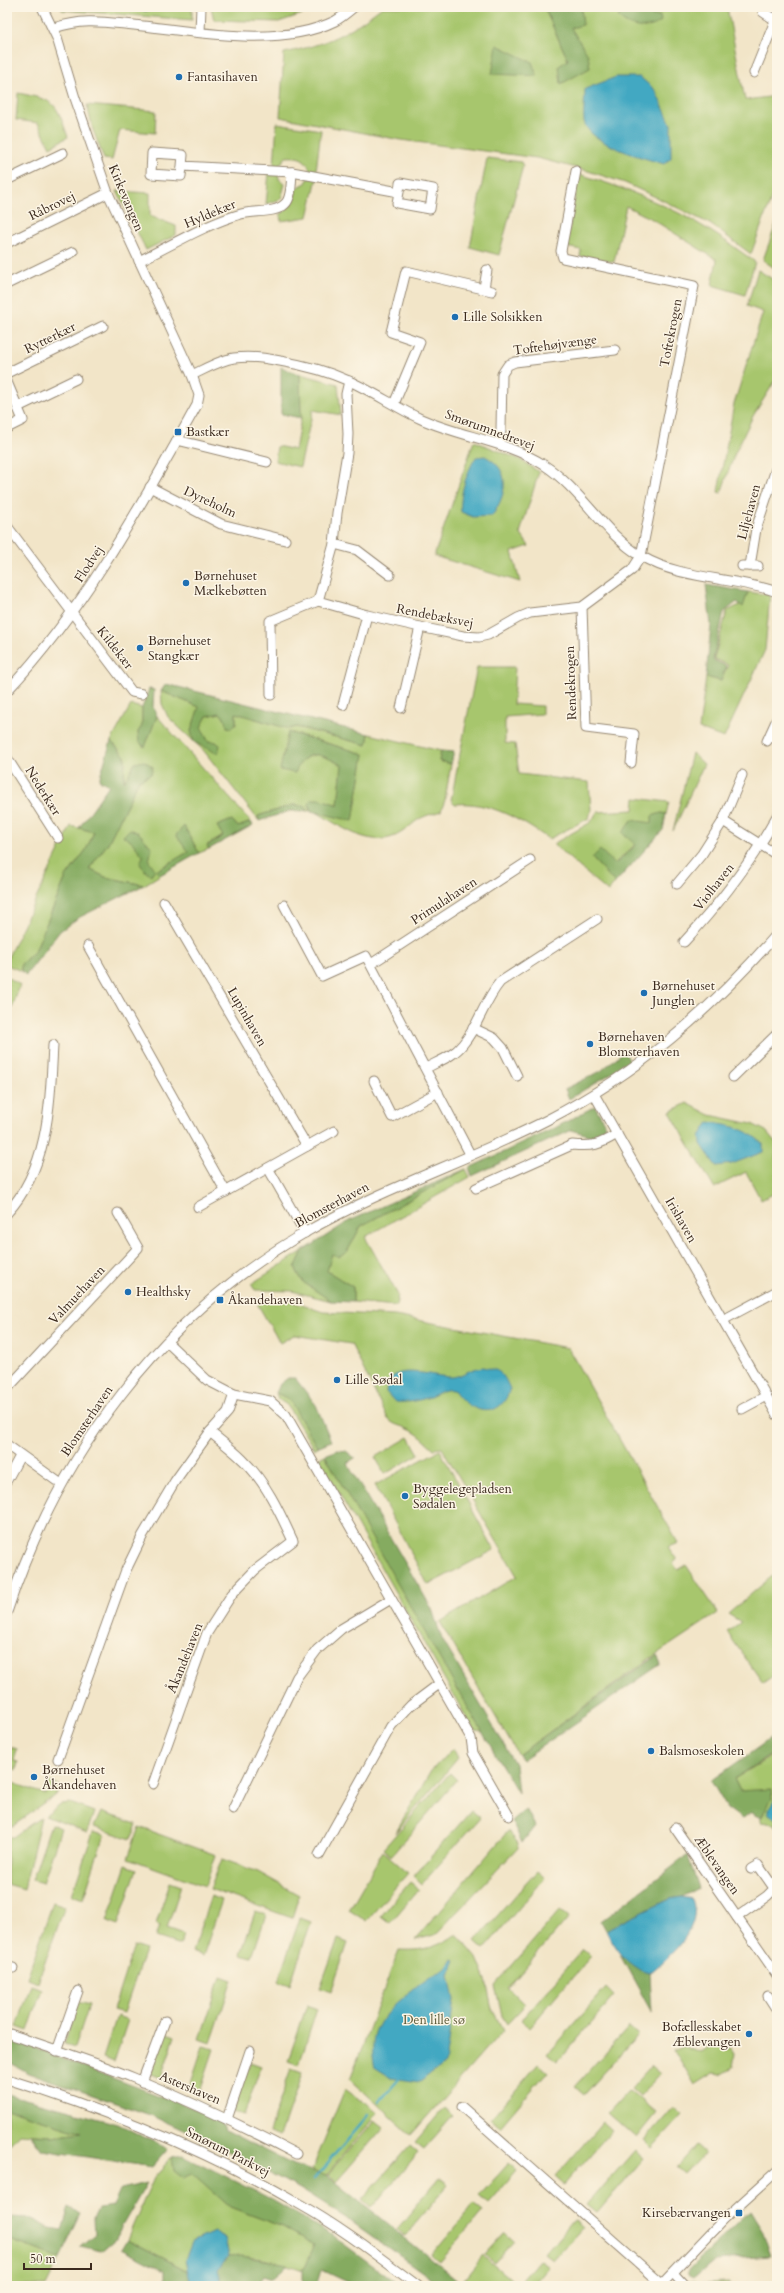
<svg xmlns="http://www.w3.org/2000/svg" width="784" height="2293" font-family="Cardo,serif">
	<rect width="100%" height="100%" fill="#fcf5e5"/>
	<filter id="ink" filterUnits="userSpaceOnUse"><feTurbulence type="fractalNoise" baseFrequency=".025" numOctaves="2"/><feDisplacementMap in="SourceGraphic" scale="8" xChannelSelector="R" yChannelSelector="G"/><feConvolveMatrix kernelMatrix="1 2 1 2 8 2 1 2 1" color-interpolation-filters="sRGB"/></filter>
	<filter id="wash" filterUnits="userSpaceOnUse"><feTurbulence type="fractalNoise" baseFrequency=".012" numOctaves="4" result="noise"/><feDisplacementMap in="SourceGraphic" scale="16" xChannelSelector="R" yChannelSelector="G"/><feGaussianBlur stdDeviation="0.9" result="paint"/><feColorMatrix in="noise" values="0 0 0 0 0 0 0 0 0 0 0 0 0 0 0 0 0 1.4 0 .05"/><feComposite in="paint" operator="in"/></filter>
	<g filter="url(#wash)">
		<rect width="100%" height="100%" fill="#f2e5c8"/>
		<g fill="#a7c66d" stroke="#717846">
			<polygon points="60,7 120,7 146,11 153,7 192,7 192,20 62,10"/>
			<polygon points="211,7 323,7 279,22 214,20"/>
			<path d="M382,7H544L568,60L590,68L557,7H727L745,100L777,96V183L751,254L710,224L662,200L625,183L588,171L537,158L401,140L280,117L284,53C328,44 347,34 382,7Z"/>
			<path d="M18,93C56,101 55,100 68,137L50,147L38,123L16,120Z"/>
			<polygon points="87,105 156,111 155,133 120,130 112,160 104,159 93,130"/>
			<path d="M277,123L321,130L316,171L310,170C306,158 299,156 286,157L279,166H274Z"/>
			<polygon points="487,158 521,162 523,166 499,255 470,247"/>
			<polygon points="269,172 278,173 279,179 285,184 281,199 266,204"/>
			<path d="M579,174C624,188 669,205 709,230C725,240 740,251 755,262L745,295L712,285L717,260L652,219L626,206L614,262L580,256L581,250L566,247Z"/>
			<path d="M309,177L317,178L308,217L281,221L280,215C289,208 296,201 296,188L306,183Z"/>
			<polygon points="117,191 150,193 150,216 176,226 176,235 146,250"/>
			<polygon points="777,221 777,270 763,260"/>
			<polygon points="758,270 777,282 777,378 753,416 735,453 721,493 718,492 734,404 763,312 747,306"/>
			<polygon points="300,374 338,384 341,415 313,410 300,467 275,461 277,446 295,450 301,418"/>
			<polygon points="474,441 519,459 539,472 520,533 529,546 512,552 520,582 434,556"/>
			<polygon points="748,592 770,595 765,650 724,738 699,729 706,677 721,681 728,665 714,659 727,611 744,603"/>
			<path d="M477,667H515L513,704L542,706V714L505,717V743L515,744L519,774L589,782L591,810L589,818L549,839C520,820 491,801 455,804L451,800Z"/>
			<path d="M161,691L199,707L191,731L194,741L216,742L208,741L201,727L207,716L220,713L226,720L227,727L232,728L236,723V713L289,729L296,727L367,745L369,734L441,751L439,761L451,764L445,800L441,811C435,813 427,815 421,818C412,823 405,832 395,836C368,848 339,825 316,812L353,820L364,754L289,732L301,761C319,749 324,756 342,765L338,805L320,799L309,804L311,811H307L306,806L293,805L258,816L259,821L204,751L168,717L162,704Z"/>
			<polygon points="131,705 142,708 142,726 138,732 139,742 144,747 157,716 251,822 238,827 232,820 217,826 223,836 207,845 209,849 199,853 184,826 188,852 157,871 160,875 144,885 105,877 89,869 108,843 139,780 151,774 153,767 144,761 124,782 125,756 111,741"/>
			<polygon points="692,753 704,764 673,831"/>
			<polygon points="635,798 669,802 666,814 661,813 636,844 614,864 592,858 615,883 608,892 553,844 591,822 597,812 634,810"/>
			<polygon points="71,826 94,832 86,850 66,877 35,951 21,964 21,971 7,965 7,959"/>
			<polygon points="7,977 20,985 7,1023"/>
			<polygon points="687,1103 710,1115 752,1124 766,1131 777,1144 777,1192 761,1200 746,1172 714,1188 670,1112"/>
			<polygon points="466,1169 470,1177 365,1237 398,1295 396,1306 353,1302 353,1287 327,1271 332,1253 347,1252 361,1226"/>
			<polygon points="303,1251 295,1268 303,1282 331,1301 292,1291 255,1290 251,1284"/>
			<path d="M284,1299L323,1312L395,1316L568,1348L678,1543L668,1547L677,1560L673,1563L678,1570L686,1565L718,1613L649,1659L518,1755L440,1622L517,1576L442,1448L434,1449C426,1442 418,1433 408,1429C400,1425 395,1426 388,1419L351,1344L294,1335L280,1343L258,1305V1301Z"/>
			<polygon points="276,1393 289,1398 317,1447 314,1449 287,1405 278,1399"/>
			<polygon points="409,1437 419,1454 385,1474 375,1457"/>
			<polygon points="440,1450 494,1550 428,1585 375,1485"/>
			<polygon points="325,1455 483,1732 474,1731 319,1458"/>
			<polygon points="777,1572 777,1673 763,1683 727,1632 741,1622 728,1614"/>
			<polygon points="7,1746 17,1749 14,1761 18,1762 16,1770 7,1767"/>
			<polygon points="453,1748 458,1758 395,1833 431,1771"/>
			<polygon points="777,1751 777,1828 774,1824 761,1822 761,1817 772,1799 740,1791 734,1779 767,1759"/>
			<polygon points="450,1773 457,1780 391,1856 383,1849"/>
			<polygon points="7,1781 45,1794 49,1782 59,1785 60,1792 13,1826 7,1825"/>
			<polygon points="70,1803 94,1812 87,1832 45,1816 62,1804"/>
			<polygon points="471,1811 480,1818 422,1884 414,1876"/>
			<polygon points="101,1812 136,1824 131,1839 94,1827"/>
			<polygon points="41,1817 24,1889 7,1884 7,1837 13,1837"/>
			<polygon points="51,1824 61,1828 43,1883 32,1880"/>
			<polygon points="139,1827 216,1855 205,1886 128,1858"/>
			<polygon points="508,1831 518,1843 518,1848 435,1935 415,1940"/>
			<polygon points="93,1832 104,1835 83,1899 72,1895"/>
			<polygon points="383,1851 408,1873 366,1921 349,1910"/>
			<polygon points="222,1859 258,1872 299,1895 292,1918 210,1889"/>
			<polygon points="126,1865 137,1869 118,1925 107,1921"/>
			<polygon points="537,1871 545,1878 484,1949 475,1941"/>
			<polygon points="170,1882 181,1886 167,1928 184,1934 180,1945 156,1937 160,1926 156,1924"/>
			<polygon points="410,1882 419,1889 390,1923 381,1916"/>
			<polygon points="211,1896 222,1900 203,1956 192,1952"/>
			<polygon points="53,1902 65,1906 38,1982 27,1978"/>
			<polygon points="560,1910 569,1917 508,1988 525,2005 507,2024 502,2016 495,1985"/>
			<polygon points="255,1912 266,1915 252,1957 241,1954"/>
			<polygon points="300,1918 311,1922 290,1985 278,1981"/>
			<path d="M457,1934L477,1958L486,1980L492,2009L503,2030L411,2135L350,2079L399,1950C424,1951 436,1948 457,1934Z"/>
			<polygon points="338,1939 348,1943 331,1992 320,1988"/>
			<polygon points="134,1946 145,1950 124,2013 113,2010"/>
			<polygon points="583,1949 591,1956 530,2027 521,2020"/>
			<polygon points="221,1976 232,1980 211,2043 200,2039"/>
			<polygon points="31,1985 42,1989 28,2031 17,2027"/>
			<polygon points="606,1988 614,1996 557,2062 548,2054"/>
			<polygon points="78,2002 89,2005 75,2047 64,2044"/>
			<polygon points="307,2005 317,2009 299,2065 288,2061"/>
			<polygon points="117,2016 128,2020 114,2062 103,2058"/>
			<polygon points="629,2027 638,2035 584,2095 575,2087"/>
			<polygon points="164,2032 175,2036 161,2078 150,2074"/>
			<polygon points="721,2041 727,2050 732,2049 735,2054 733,2067 721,2074 714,2073 695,2085 674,2050 684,2045 699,2052"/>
			<polygon points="203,2046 214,2049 200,2091 189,2088"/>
			<polygon points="250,2062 261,2066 244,2115 233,2112"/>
			<polygon points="538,2064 547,2072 500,2127 491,2119"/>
			<polygon points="651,2066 660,2074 640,2096 631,2088"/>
			<polygon points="291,2069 302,2073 280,2136 269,2132"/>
			<polygon points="345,2089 378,2113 326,2175 312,2170"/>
			<polygon points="629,2090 656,2113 636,2138 608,2113"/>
			<polygon points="673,2107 682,2115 652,2148 644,2140"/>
			<polygon points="444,2108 453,2116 424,2149 415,2142"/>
			<polygon points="7,2109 83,2132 52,2136 19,2134 10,2144 7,2143"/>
			<polygon points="375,2120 384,2127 336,2182 328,2174"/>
			<polygon points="603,2122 612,2130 564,2185 555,2177"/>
			<polygon points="696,2145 705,2153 685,2175 676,2167"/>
			<polygon points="410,2146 418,2153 371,2208 362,2200"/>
			<polygon points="635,2150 644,2158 597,2213 587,2205"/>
			<path d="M172,2157L175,2171L193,2173L230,2207L283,2227L315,2245L303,2270C281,2262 253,2255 229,2257L225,2238L214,2232L192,2243L185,2260L188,2271L127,2239L154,2177Z"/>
			<polygon points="509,2163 517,2171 488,2204 479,2196"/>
			<polygon points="439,2178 448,2185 405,2236 397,2229"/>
			<polygon points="474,2204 483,2211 440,2262 431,2255"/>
			<polygon points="573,2220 582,2228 553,2261 544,2254"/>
			<polygon points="505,2233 514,2241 494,2263 485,2255"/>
			<polygon points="7,2239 60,2258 46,2286 7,2286"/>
			<polygon points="483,2256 516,2284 514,2286 465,2286 461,2283"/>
			<polygon points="539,2260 548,2267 532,2286 517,2286"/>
			<polygon points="690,2281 703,2284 729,2283 729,2286 693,2286"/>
		</g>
		<g fill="#85ab60" stroke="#606a3f">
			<polygon points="544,7 581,7 583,25 571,28 588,55 590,68 561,84 559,66 568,60"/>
			<path d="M625,12L660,16L661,21C650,31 627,29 618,16Z"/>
			<polygon points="497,45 532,62 537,76 492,74"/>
			<polygon points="281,367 300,375 301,418 281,414"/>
			<polygon points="706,585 748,592 743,607 737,602 724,612 713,660 726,666 721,681 706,677 711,625"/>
			<polygon points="166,684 369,734 367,745 297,727 289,729 236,713 236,723 232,728 227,727 226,720 220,713 207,716 201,727 208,741 216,742 220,745 218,754 194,742 191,731 199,707 161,691"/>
			<polygon points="149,689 154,690 153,707 157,716 145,747 139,742 138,732 142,726 142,708"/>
			<path d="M288,732L364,754L353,821L311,811L309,804L311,799H320L338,805L342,765C320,754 307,746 295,773L280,770Z"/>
			<polygon points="111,741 125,756 124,781 135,763 144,761 153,767 151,774 139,780 108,843 89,869 105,877 144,885 78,918 60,931 26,975 21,971 21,964 35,951 66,877 86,850 94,832 79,828 109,785 99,780"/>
			<polygon points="441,751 454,752 451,764 439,761"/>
			<polygon points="293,805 306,806 307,811 290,811 259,821 258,816"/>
			<polygon points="661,813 666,814 663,830 615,883 592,858 600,850 615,864 636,845 622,833 632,820 652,823 652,816"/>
			<polygon points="232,820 238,827 251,822 253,825 209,849 207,846 223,836 217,826"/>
			<polygon points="184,826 199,853 160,875 156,871 188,852 176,835"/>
			<polygon points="130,829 139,833 152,848 149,861 155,869 151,875 147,873 140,864 143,856 132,842 123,836"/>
			<polygon points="624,1051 630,1062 569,1099 565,1089 601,1071"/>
			<polygon points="595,1106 606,1126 597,1138 572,1130 472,1176 469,1168 553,1129"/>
			<polygon points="466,1169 361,1226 347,1252 339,1257 332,1254 327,1271 353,1287 353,1302 331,1301 303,1282 295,1268 303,1251 349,1221"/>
			<polygon points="288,1378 295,1378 316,1405 331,1441 317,1447 289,1399 276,1393 280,1384"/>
			<polygon points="338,1450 346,1451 355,1458 347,1463 432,1609 442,1639 515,1764 518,1793 453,1682 325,1455"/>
			<polygon points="657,1655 661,1664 522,1760 518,1755"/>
			<polygon points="777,1734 777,1751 734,1779 740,1791 771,1789 772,1799 761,1817 751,1812 742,1819 727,1808 711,1781"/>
			<polygon points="526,1809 535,1826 522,1843 512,1821"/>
			<polygon points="688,1855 699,1888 682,1897 670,1899 606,1930 601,1921"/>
			<polygon points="620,1955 644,1971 650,1973 652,2013"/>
			<polygon points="7,2038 221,2119 225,2130 293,2165 326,2175 465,2286 442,2286 349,2220 300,2189 224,2149 153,2116 29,2073 7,2061"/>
			<polygon points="7,2094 118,2124 168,2149 152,2167 42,2150 31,2135 52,2136 82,2132 7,2109"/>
			<polygon points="183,2155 265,2196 326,2231 394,2281 394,2286 356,2286 322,2270 317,2286 303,2286 303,2270 314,2245 283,2227 230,2207 193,2174 183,2178 174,2171 172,2157"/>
			<polygon points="147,2183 114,2240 101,2251 80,2246 95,2234 94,2218 99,2208 113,2206 121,2189"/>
			<polygon points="69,2208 81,2214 60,2258 7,2239 9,2217 30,2218 50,2228 62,2230"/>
			<polygon points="750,2211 763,2232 771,2256 715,2260 694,2278 688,2275 688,2270"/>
			<polygon points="127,2239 197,2276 196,2286 166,2286 164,2281 164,2271 121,2249"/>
			<polygon points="241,2256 288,2264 272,2279 263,2276 256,2286 222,2286 217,2270 229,2257"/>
		</g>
		<g fill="#42a8c2" stroke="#3e6970">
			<polygon points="120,7 153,7 146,11"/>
			<path d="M616,77H640L655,90L671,124V158L664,164C644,158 588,144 584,121C583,111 585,99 585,89Z"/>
			<path d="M485,456C512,470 507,494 492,516L473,517L461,512C459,495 467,471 476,457Z"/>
			<path d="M709,1122C732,1126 746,1128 763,1144V1152L732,1164L716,1166L701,1144L700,1136Z"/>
			<path d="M483,1367C501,1370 503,1373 510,1389C500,1422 469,1413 454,1390C444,1388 438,1394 430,1397C417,1401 407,1403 395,1402L386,1392C388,1358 433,1378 453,1377C461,1376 472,1368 483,1367Z"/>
			<polygon points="777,1798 777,1819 767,1813"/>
			<path d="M682,1897L692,1899C704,1928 669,1957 650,1973C627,1968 616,1948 606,1930L670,1899Z"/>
			<path d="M452,1959L455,1960L449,1975L454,2000L445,2064L420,2082L391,2078L375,2068C366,2031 384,2012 412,1991C418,1986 425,1980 432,1976C444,1969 444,1973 452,1959Z"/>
			<polygon points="214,2232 225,2238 229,2257 217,2270 222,2286 187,2286 190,2281 185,2260 192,2242"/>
		</g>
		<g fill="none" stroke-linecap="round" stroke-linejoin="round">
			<g stroke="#42a8c2" stroke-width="2.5">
				<polyline points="379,2102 399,2079"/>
				<polyline points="314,2179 368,2115"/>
			</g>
		</g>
	</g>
	<g filter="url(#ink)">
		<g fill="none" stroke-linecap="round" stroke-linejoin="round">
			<g stroke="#968873" stroke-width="11">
				<g id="minor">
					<polyline points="762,7 763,12 775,20"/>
					<path d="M54,28C84,18 103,22 134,25C195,31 278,49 335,21C341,18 348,12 354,7"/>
					<polyline points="200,32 201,7"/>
					<polyline points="754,73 777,16"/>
					<polyline points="182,166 183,155 152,153 151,174 181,176 182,166 292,172 399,192 397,203 430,209 433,189 400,183 399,192"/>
					<polyline points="7,180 63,153"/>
					<polyline points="7,243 108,193"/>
					<path d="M139,261C172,245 206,224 241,214C255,210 275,214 285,204C292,198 291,181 292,172"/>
					<polyline points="7,284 73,252"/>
					<polyline points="484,288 487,270"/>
					<polyline points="7,373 103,326"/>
					<path d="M192,375C205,369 220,360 234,358C249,356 266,358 280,361C304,365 327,371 349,381C374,392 397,408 421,419C461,437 507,441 544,465C581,489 604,534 641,556C681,580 734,577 777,592"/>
					<polyline points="349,381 346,394 348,434 347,453 337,513 334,544 318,601 367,615 420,627 463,636 479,637 488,635 518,618 530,613 582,607 632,570 641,556 694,286 563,258 561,251 576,171"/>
					<polyline points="7,382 23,420 7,428"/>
					<polyline points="394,404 420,342 391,332 406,271 492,291"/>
					<polyline points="18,407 76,379"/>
					<polyline points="177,440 267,462"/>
					<polyline points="499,444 501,430 502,374 508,365 515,362 615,350"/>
					<polyline points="150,487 221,524 285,540"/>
					<polyline points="7,526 132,692 142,694"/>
					<polyline points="334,544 357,550 390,575"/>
					<polyline points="742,566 758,566"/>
					<polyline points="750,566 756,529 777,466"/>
					<polyline points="582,607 586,728 634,734 631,763"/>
					<path d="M7,691C86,607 141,505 197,405L199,395L192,375L108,193L75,98L57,38L42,7"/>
					<polyline points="271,695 270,621 318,601"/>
					<polyline points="343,705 367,615"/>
					<polyline points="401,708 420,627"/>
					<polyline points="767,741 777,719"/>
					<polyline points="7,758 58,838"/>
					<polyline points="723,821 777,855"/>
					<polyline points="677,884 702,854 723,821 742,775"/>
					<polyline points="164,902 307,1146"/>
					<polyline points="284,905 322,976 366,956 470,1154"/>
					<path d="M684,942C720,903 751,863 777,816"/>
					<polyline points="88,946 226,1192"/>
					<polyline points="371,964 530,860"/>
					<polyline points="473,1028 494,1038 503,1048 517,1076"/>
					<path d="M426,1068C439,1061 454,1056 463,1044C479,1025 484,1001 500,982L597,919"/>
					<polyline points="733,1077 777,1034"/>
					<polyline points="374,1081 392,1117 438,1092"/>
					<polyline points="594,1094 777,1415"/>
					<polyline points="268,1168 305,1233"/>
					<path d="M476,1188L572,1145C593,1147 599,1145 617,1134"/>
					<polyline points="198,1207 334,1131"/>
					<path d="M7,1213C49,1167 50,1104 53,1045"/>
					<polyline points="723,1320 777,1291"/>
					<polyline points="167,1342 207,1380 234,1394 270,1401 286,1415 471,1738 473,1753 509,1816"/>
					<polyline points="7,1389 138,1248 118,1213"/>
					<polyline points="742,1409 766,1396"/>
					<polyline points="7,1445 61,1484"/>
					<polyline points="7,1480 20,1456"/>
					<path d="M7,1612C58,1454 162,1315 306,1232C383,1188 469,1160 547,1120C640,1072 709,1012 777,934"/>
					<polyline points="58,1759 126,1570 143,1535 175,1481 210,1432 228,1412 234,1394"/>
					<path d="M153,1784L207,1633L232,1594L255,1570L293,1541C280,1513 266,1482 243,1460C233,1450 221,1441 210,1432"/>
					<polyline points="233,1809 297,1677 317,1650 341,1629 391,1599"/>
					<polyline points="675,1828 777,1975"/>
					<polyline points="319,1855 391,1726 411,1705 439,1684"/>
					<polyline points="751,1869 758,1865 774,1888"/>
					<polyline points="737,1917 767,1896 777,1886"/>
					<polyline points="7,1967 13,1968"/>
					<polyline points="768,1996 777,2010"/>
					<path d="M7,2033C49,2048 92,2061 134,2078C189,2101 243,2126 296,2154"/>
					<polyline points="57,2051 78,1991"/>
					<path d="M7,2079C110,2111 208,2151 301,2205C342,2228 380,2258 418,2286"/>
					<polyline points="142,2082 165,2021"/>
					<polyline points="462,2107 662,2284"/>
					<polyline points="227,2119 250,2051"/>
					<polyline points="673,2273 685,2286"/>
					<polyline points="660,2286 723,2220 777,2171"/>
				</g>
			</g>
			<use href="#minor" stroke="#fff" stroke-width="9"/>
		</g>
	</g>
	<g fill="#1f6fb2" stroke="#fcf5e5" stroke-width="1.5">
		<circle cx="179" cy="77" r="4"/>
		<circle cx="455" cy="317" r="4"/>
		<rect x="174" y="428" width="8" height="8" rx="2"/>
		<circle cx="186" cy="583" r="4"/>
		<circle cx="140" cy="648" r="4"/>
		<circle cx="644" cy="993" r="4"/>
		<circle cx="590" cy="1044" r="4"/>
		<circle cx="128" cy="1292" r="4"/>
		<rect x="216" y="1296" width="8" height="8" rx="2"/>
		<circle cx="337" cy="1380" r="4"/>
		<circle cx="405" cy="1496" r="4"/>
		<circle cx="651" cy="1751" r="4"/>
		<circle cx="34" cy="1777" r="4"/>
		<circle cx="749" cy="2034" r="4"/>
		<rect x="735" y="2209" width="8" height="8" rx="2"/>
	</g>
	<g text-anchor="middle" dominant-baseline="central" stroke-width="3" stroke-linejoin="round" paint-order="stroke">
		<g font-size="13" fill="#3b2a1e" stroke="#fcf5e5" text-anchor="start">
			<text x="187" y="77">Fantasihaven</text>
			<text x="463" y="317">Lille Solsikken</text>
			<text x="186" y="432">Bastkær</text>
			<text x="194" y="576">Børnehuset<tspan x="194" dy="15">Mælkebøtten</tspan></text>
			<text x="148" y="641">Børnehuset<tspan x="148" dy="15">Stangkær</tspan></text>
			<text x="652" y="986">Børnehuset<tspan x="652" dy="15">Junglen</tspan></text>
			<text x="598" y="1037">Børnehaven<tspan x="598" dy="15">Blomsterhaven</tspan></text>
			<text x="136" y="1292">Healthsky</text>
			<text x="228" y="1300">Åkandehaven</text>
			<text x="345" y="1380">Lille Sødal</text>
			<text x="413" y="1489">Byggelegepladsen<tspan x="413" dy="15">Sødalen</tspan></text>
			<text x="659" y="1751">Balsmoseskolen</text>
			<text x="42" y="1770">Børnehuset<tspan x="42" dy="15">Åkandehaven</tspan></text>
			<text x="741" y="2027" text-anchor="end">Bofællesskabet<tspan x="741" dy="15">Æblevangen</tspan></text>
			<text x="731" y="2213" text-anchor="end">Kirsebærvangen</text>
		</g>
		<g font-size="13" fill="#3b2a1e" stroke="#fcf5e5">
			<text transform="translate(126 198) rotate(67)">Kirkevangen</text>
			<text transform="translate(52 206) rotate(-26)">Råbrovej</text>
			<text transform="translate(210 214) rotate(-23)">Hyldekær</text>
			<text transform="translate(671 333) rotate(-79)">Toftekrogen</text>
			<text transform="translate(50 338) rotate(-26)">Rytterkær</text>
			<text transform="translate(555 345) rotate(-8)">Toftehøjvænge</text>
			<text transform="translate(490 430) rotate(20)">Smørumnedrevej</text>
			<text transform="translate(210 502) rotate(25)">Dyreholm</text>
			<text transform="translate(749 512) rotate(-75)">Liljehaven</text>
			<text transform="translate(89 564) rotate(-57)">Flodvej</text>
			<text transform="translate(435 616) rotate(11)">Rendebæksvej</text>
			<text transform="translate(115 648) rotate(52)">Kildekær</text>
			<text transform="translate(571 683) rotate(-92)">Rendekrogen</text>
			<text transform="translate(43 791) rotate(58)">Nederkær</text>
			<text transform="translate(714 887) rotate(-52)">Violhaven</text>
			<text transform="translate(444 901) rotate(-33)">Primulahaven</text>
			<text transform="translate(247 1017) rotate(60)">Lupinhaven</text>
			<text transform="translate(332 1205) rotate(-28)">Blomsterhaven</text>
			<text transform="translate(681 1220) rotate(60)">Irishaven</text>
			<text transform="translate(77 1295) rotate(-47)">Valmuehaven</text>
			<text transform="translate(87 1421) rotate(-56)">Blomsterhaven</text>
			<text transform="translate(185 1658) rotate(-68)">Åkandehaven</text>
			<text transform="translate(717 1865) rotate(55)">Æblevangen</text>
			<text transform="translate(190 2088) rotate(23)">Astershaven</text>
			<text transform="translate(228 2152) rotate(27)">Smørum Parkvej</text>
		</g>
		<g font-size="13" fill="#5b5936" stroke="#fcf5e5">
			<text x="434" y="2020">Den lille sø</text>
		</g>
	</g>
	<rect width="784" height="2293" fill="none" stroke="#fcf5e5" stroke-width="24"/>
	<path d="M24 2263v6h67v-6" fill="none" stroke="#3b2a1e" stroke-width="2"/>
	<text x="30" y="2263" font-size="12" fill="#3b2a1e" stroke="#fcf5e5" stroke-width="3" paint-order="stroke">50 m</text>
</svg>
